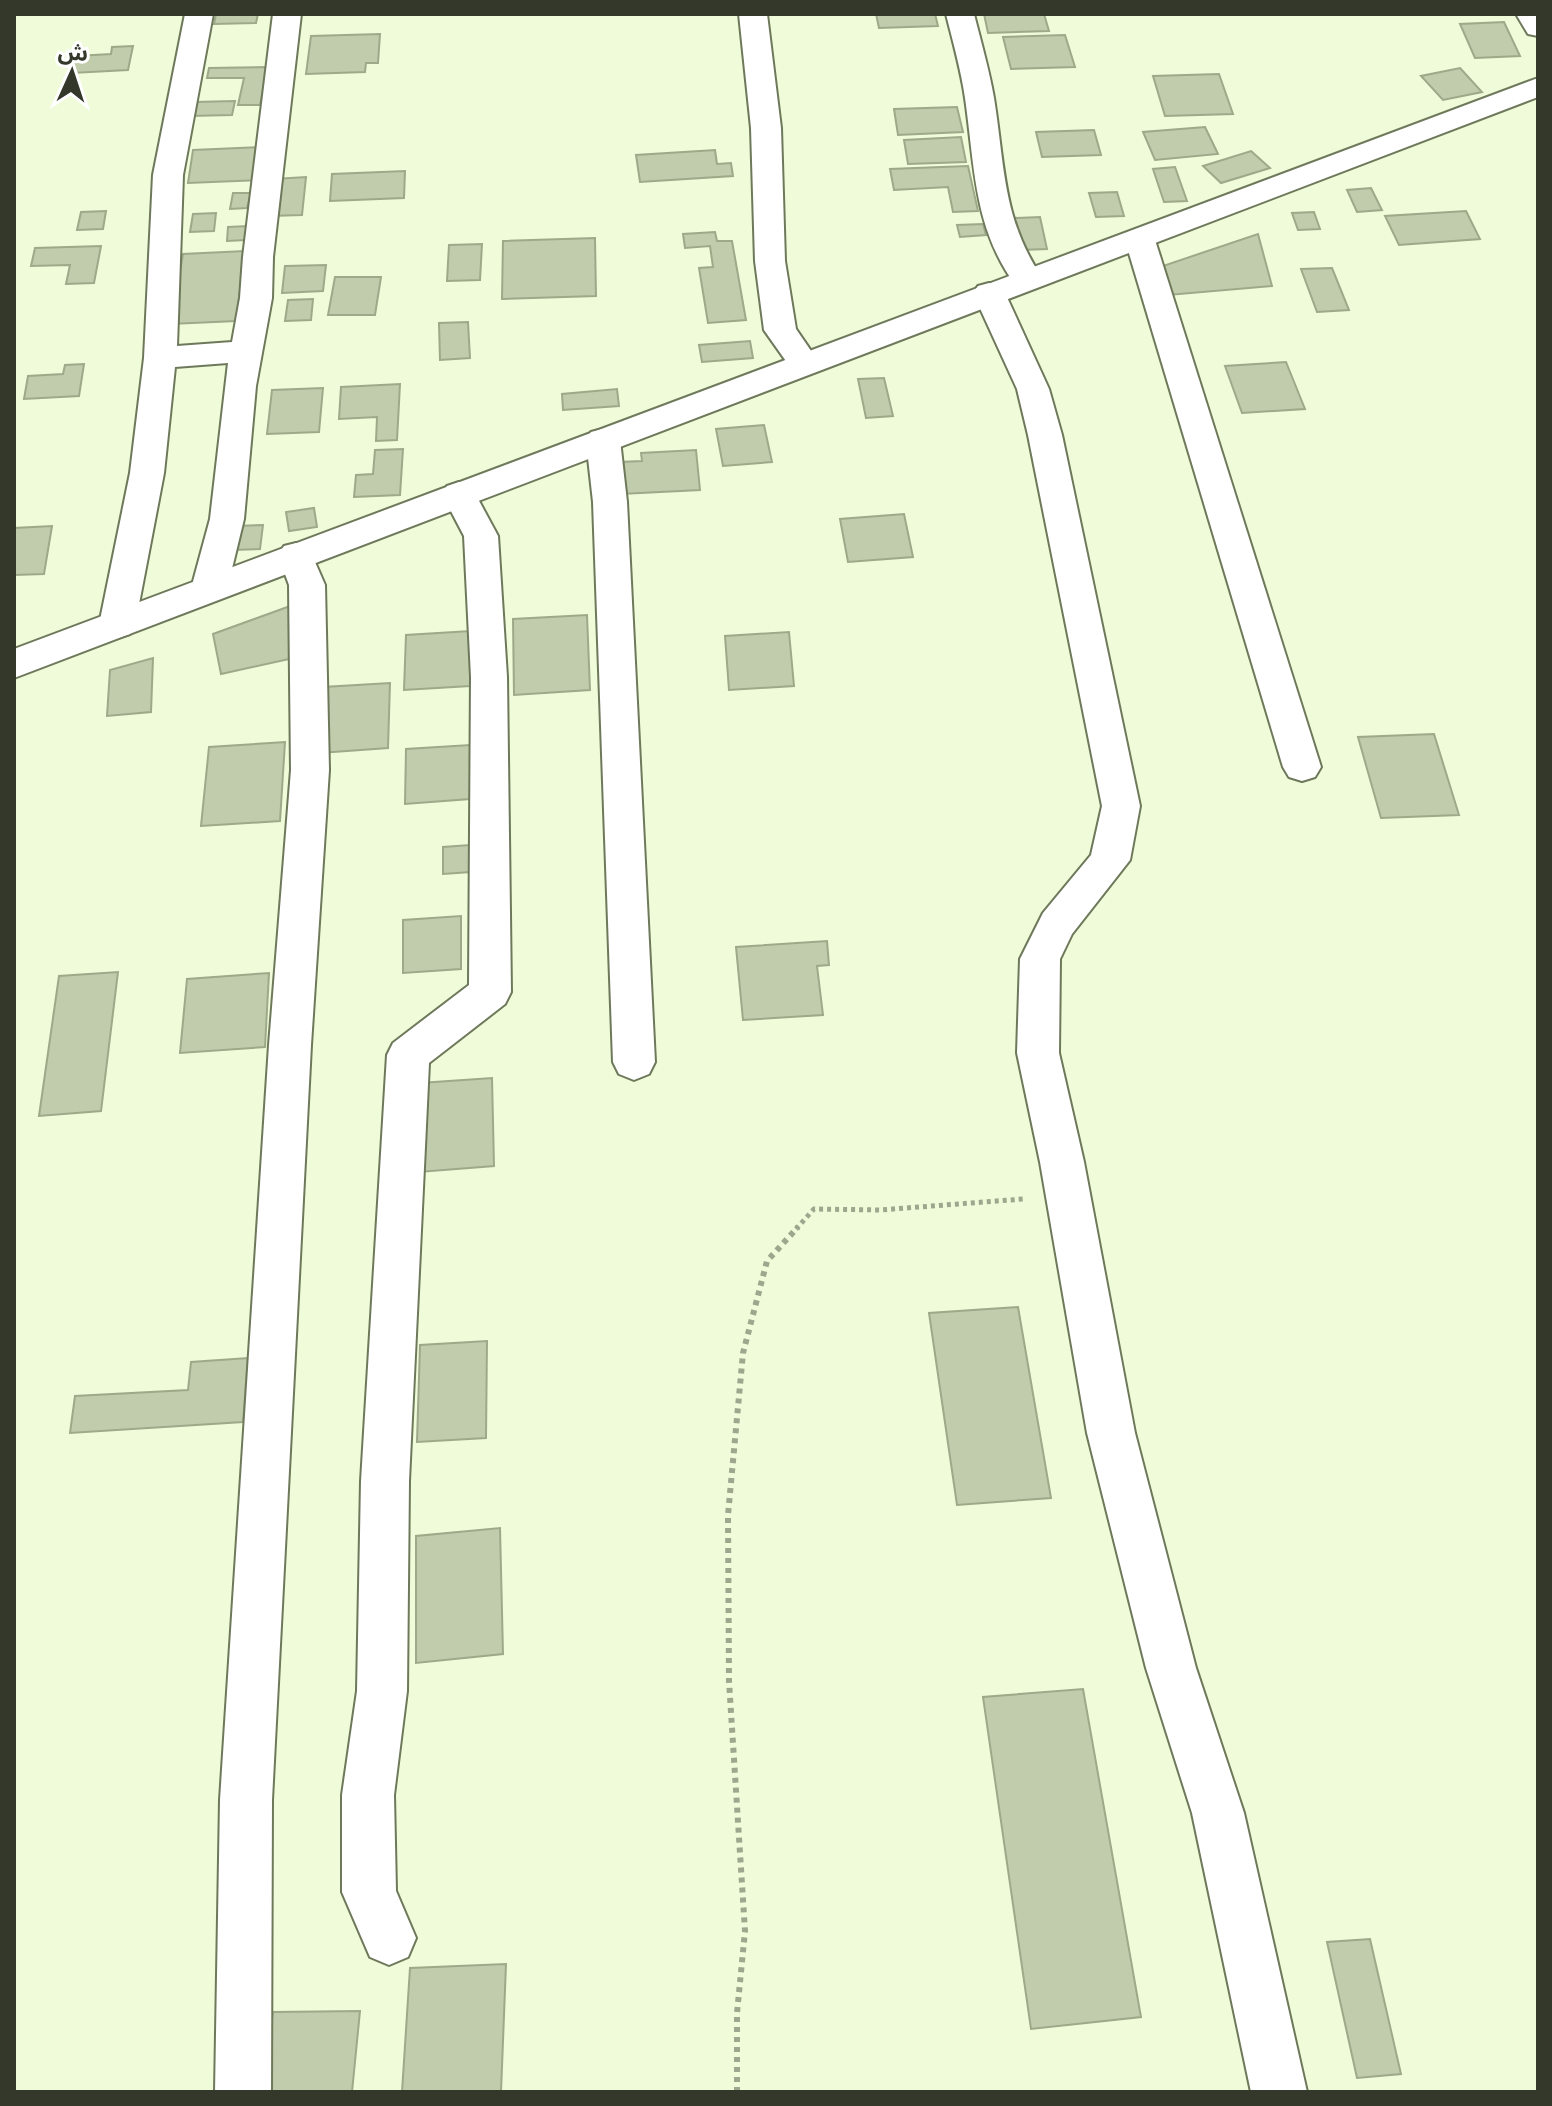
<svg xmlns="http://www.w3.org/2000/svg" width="1552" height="2106" font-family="Barlow,'Noto Sans Arabic',sans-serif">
	<rect width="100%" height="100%" fill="#effbd9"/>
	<g fill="#c0ccac" stroke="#9da989" stroke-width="2">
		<polygon points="216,14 258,14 256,23 214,24"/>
		<polygon points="876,14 935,14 938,26 879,28"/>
		<polygon points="984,14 1044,14 1049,31 988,33"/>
		<polygon points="1504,22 1520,56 1475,58 1460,24"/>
		<polygon points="380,34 378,63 366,63 365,72 306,74 311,36"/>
		<polygon points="1065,35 1075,67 1011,69 1003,37"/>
		<polygon points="133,46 128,70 72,73 76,56 111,54 112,47"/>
		<polygon points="268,67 260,105 238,105 244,78 207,78 209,68"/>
		<polygon points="1460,68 1482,92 1443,100 1421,76"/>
		<polygon points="1219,74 1233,114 1165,116 1153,76"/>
		<polygon points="235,101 232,115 190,116 194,102"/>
		<polygon points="957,107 963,132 898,135 894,109"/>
		<polygon points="1205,127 1218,154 1155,160 1143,132"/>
		<polygon points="1094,130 1101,155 1042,157 1036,132"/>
		<polygon points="961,137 966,162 908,164 904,140"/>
		<polygon points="262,147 259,180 188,183 193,150"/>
		<polygon points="715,150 717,164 731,163 733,176 640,182 636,155"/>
		<polygon points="1251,151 1270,168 1221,183 1203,166"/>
		<polygon points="968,166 978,211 953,212 948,187 894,190 890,169"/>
		<polygon points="1175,167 1187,201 1164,202 1153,169"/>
		<polygon points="405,171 404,198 330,201 332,174"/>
		<polygon points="306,177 302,215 270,216 274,179"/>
		<polygon points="1371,188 1382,210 1357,212 1347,190"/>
		<polygon points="1117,192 1124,216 1096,217 1089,193"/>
		<polygon points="233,193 251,193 247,208 230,209"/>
		<polygon points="106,211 103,229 77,230 81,212"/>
		<polygon points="1466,211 1480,239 1399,245 1385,216"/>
		<polygon points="1314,212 1320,229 1298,230 1292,213"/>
		<polygon points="216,213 214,231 190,232 193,214"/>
		<polygon points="1040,217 1047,249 1021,250 1014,218"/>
		<polygon points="983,224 986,235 960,237 957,225"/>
		<polygon points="248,226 246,240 227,241 228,227"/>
		<polygon points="715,232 717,241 732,241 746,320 708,323 699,268 713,267 710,246 685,248 683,234"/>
		<polygon points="1258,234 1272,286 1168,295 1157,268"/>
		<polygon points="595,238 596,296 502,299 503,241"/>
		<polygon points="482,244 480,280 447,281 449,245"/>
		<polygon points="101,246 94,283 66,284 70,265 31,266 35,248"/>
		<polygon points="245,251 236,321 171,324 183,254"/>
		<polygon points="326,265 323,291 282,293 285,266"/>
		<polygon points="1332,268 1349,310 1317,312 1301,269"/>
		<polygon points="335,277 381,277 375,315 328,315"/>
		<polygon points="313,299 311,320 285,321 288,300"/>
		<polygon points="468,322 470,358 440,360 439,323"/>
		<polygon points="750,341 753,358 702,362 699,345"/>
		<polygon points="1286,362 1305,409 1242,413 1225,366"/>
		<polygon points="84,364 79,396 24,399 28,376 63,374 65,365"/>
		<polygon points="884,378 893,416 866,418 858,379"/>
		<polygon points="400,384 397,440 376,441 377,417 339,419 341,387"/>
		<polygon points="323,388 319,432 267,434 272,390"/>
		<polygon points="617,389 619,406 563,410 562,394"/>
		<polygon points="764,425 772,462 723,466 716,429"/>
		<polygon points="403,449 400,495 354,497 356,475 373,474 375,450"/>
		<polygon points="696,450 700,490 621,494 619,462 642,461 641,453"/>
		<polygon points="314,508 317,527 289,531 286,512"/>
		<polygon points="904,514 913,557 848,562 840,519"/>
		<polygon points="263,525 260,549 232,550 235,526"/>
		<polygon points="52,526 44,574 14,575 14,528"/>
		<polygon points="293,605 294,658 221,674 213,634"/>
		<polygon points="587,615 590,690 514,695 513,619"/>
		<polygon points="470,631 470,686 404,690 406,635"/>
		<polygon points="789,632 794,686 729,690 725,636"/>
		<polygon points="153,658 151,712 107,716 110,670"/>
		<polygon points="390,683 388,748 320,753 323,687"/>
		<polygon points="1434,734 1459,815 1381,818 1358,737"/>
		<polygon points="285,742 280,821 201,826 209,747"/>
		<polygon points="470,745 470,799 405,804 406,749"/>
		<polygon points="470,845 471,872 443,874 443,847"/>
		<polygon points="461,916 461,969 403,973 403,920"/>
		<polygon points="827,941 829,965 817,966 823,1015 743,1020 736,947"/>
		<polygon points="118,972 101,1111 39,1116 59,976"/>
		<polygon points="269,973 265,1047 180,1053 187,979"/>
		<polygon points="492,1078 494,1166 419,1172 420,1083"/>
		<polygon points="1018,1307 1051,1498 957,1505 929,1313"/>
		<polygon points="487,1341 486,1438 417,1442 420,1345"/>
		<polygon points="248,1358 243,1422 70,1433 75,1396 188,1390 191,1362"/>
		<polygon points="500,1528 503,1654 416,1663 416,1536"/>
		<polygon points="1083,1689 1141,2017 1031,2029 983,1697"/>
		<polygon points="1370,1939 1401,2074 1357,2078 1327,1942"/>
		<polygon points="506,1964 501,2092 402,2092 410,1968"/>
		<polygon points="360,2011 352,2092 263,2092 273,2012"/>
	</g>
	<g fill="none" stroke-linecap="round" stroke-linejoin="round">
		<g stroke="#6e795b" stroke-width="4">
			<g id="minor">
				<polygon points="185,14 213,14 183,175 177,346 232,342 240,298 243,257 273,14 301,14 273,257 272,298 256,386 244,519 227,589 222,598 209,601 196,598 191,589 210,519 228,363 175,367 164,473 135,625 130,634 117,638 104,634 99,625 130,473 144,358 153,175"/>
				<polygon points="739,14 767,14 781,128 785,261 796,329 820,364 815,371 804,374 793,371 764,330 755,261 751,128"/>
				<path d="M946,14H974C981,42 989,69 994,98C1005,166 1002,219 1043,279L1038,286L1027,289L1016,286C973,227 975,167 965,98C961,70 953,42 946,14Z"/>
				<polygon points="1516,14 1538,14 1538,36 1528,34"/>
				<polygon points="1140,231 1151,233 1155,240 1321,767 1315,777 1302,781 1289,777 1283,767 1125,240 1129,233"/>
				<polygon points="989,283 1000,286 1005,293 1049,389 1062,435 1140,806 1130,860 1072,934 1060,959 1059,1053 1084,1162 1135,1433 1196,1668 1244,1813 1307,2092 1251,2092 1192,1813 1146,1668 1087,1433 1040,1162 1017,1053 1020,959 1043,913 1091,855 1102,806 1028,435 1017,389 973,293 978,286"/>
				<polygon points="603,429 615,432 620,440 627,502 655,1062 649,1074 634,1080 619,1074 613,1062 593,502 586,440 591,432"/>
				<polygon points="459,482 471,486 498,536 507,677 511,992 505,1004 429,1063 409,1481 407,1691 394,1795 396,1891 416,1938 408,1957 389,1965 370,1957 342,1892 342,1795 357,1691 361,1481 387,1055 393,1043 469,985 471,677 464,536 442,494 447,486"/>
				<polygon points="296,543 308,546 325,585 329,770 311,1045 272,1800 271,2092 215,2092 220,1800 269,1045 291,770 289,585 278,555 284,546"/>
			</g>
		</g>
		<g stroke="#6e795b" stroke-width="4">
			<polygon id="tertiary" points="1538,78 1538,97 14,678 14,649"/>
		</g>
		<polyline stroke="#9ea78e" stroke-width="5" stroke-dasharray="4 4" stroke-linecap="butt" points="796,1229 814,1209 880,1210 1023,1199"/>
		<polyline stroke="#9ea78e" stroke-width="6" stroke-dasharray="5 5" stroke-linecap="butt" points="737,2092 737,2013 745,1931 729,1681 728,1515 743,1353 767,1261 798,1227"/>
		<use href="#minor" fill="#fff" fill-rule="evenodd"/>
		<use href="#tertiary" fill="#fff" fill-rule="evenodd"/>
	</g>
	<rect width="1552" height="2106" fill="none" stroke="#33382b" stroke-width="32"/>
	<g transform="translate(72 72) rotate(3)" stroke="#ffffff" stroke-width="6" paint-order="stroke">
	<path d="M0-6L14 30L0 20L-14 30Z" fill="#33382b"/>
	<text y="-12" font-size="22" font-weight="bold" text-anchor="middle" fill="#33382b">ش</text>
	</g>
</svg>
